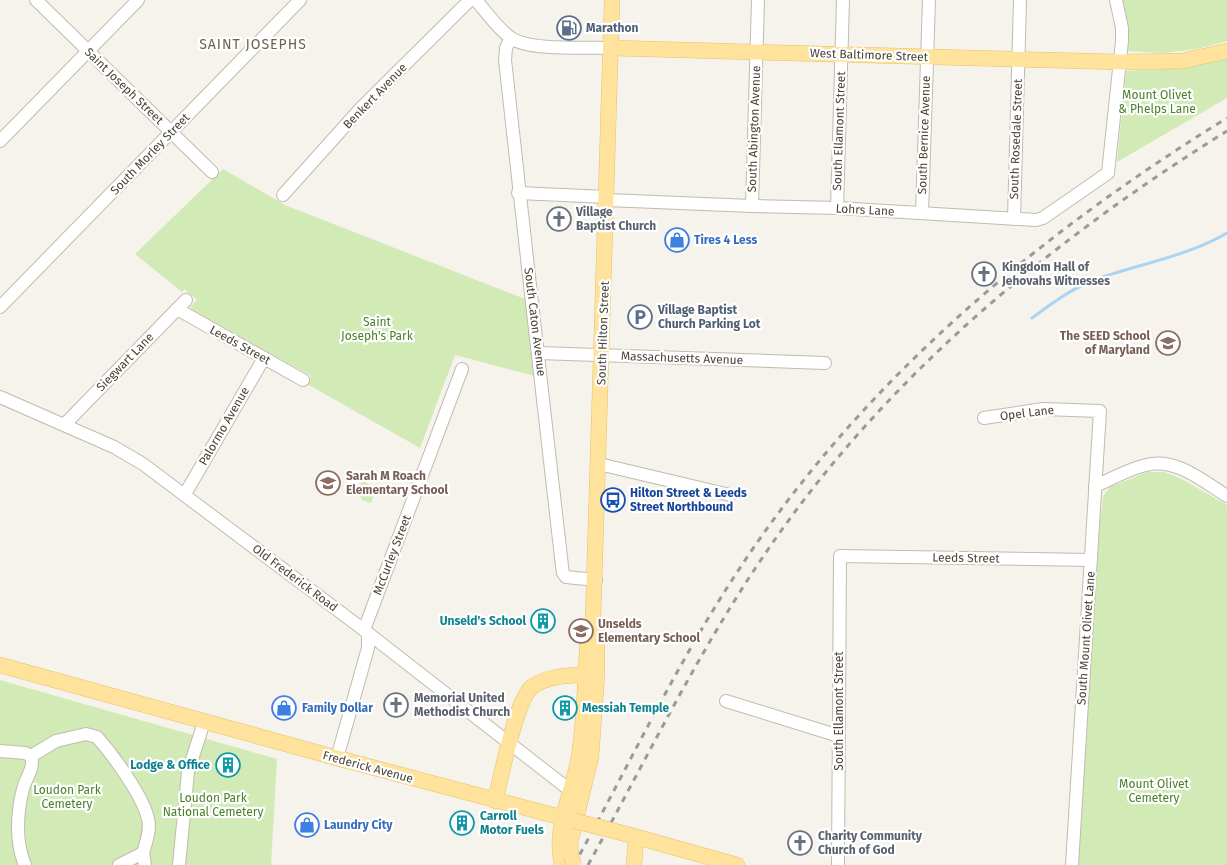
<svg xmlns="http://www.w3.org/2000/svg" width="1227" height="865" font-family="'Fira Sans',sans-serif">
	<rect width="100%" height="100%" fill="#f6f3ec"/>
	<g fill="#d2eab5">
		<polygon points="1119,0 1227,0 1227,41 1197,49 1164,53 1127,51"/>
		<polygon points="1227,59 1227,98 1117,162 1126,71 1181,68"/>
		<polygon points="223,169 285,205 525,299 535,376 455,355 420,448 307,384 311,376 191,309 191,306 197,300 184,289 182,292 135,254"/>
		<polygon points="1147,472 1164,472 1180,478 1227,505 1227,865 1077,865 1097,550 1103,496 1110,487"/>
		<polygon points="363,480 376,490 371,503 362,500 357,489"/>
		<polygon points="0,680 277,759 271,865 0,865"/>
	</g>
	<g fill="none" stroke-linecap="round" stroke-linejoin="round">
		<path stroke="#a9d4f2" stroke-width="3" d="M1032,318C1051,304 1071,289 1094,280C1138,264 1186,257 1227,233"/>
		<g stroke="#c2bbae" stroke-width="14">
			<g id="minor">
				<polyline points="36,0 212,172"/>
				<path d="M476,0C487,13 497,28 511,38C530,51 586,47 611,48"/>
				<path d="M511,38L506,48L505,60C523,229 543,397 562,566L563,573L566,577L596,580"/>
				<polyline points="0,141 138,0"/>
				<polyline points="518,193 607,197"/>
				<polyline points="283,195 361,108 470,0"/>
				<polyline points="607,200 752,206 837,208 1036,220 1043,218 1108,173 1122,41 1122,28 1116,0"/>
				<polyline points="752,206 758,0"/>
				<polyline points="837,208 843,0"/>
				<polyline points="922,213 929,0"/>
				<polyline points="1014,219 1020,0"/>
				<polyline points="0,307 300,0"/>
				<polyline points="177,309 303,380"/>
				<polyline points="539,353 825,363"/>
				<polyline points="0,397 114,447 143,464 364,630 571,791"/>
				<polyline points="984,418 1043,409 1100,411 1072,865"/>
				<polyline points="65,424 186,300"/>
				<polyline points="599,464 730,495"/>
				<path d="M1095,486C1112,479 1128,469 1146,465C1175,457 1203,481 1227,496"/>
				<polyline points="185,494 264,358"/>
				<polyline points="364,630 462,369"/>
				<polyline points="726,701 839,736"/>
				<path d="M0,751L25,753L31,756C35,768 26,777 23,789C17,812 15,842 25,865"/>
				<path d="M31,756L56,741L86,734L97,737C113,755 143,796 148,819C151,830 146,842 143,853"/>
				<polyline points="337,758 368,648 368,633"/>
				<polyline points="119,865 143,853 145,865"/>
				<polyline points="179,865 188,772 204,722"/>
				<polyline points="838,865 840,556 1091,560"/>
			</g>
		</g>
		<g stroke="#e6c16a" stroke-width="16">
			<g id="major">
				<polyline points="611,48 1120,62 1182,61 1227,51"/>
				<polyline points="0,665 337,758 575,821"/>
				<path d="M495,801C501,778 516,699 532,687C549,674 575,676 595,673"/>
				<polyline points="626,834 737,865"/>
				<polyline points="571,856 570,843 591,757 597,673 597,629 593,619 612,0"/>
				<path d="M562,865C553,826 573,794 579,756C585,717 585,677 588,637"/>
				<polyline points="634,865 636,837"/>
			</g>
		</g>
		<use href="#minor" stroke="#fff" stroke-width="12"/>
		<use href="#major" stroke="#ffe39c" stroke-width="15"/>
		<g stroke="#9a9a9a" stroke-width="3" stroke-dasharray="6 6" stroke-linecap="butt">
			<path d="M574,865C627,769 674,669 734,577C858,385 1034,237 1227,118"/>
			<path d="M588,865C649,755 703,641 776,538C893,371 1055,238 1227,131"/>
		</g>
		<g stroke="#e6c16a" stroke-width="16" stroke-linecap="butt">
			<g id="major-bridge">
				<polyline points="575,821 626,834"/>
				<polyline points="571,856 574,865"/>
			</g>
		</g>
		<use href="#major-bridge" stroke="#ffe39c" stroke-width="15"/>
	</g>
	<defs>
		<g id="fuel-ring" transform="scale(1.25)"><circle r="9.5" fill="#fff" stroke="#5c6f8a" stroke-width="1.5"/><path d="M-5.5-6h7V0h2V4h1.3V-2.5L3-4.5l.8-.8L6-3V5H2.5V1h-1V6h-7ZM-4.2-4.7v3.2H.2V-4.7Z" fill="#5c6f8a"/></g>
		<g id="church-ring" transform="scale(1.25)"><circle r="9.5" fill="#fff" stroke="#6b7280" stroke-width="1.5"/><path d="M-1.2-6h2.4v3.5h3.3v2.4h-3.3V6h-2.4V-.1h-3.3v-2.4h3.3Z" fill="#6b7280"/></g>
		<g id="shop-ring" transform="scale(1.25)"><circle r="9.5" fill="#fff" stroke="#3f7fe0" stroke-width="1.5"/><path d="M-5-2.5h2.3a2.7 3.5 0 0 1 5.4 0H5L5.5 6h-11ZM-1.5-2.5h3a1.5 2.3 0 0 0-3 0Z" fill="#3f7fe0"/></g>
		<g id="parking-ring" transform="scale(1.25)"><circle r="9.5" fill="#fff" stroke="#5c6f8a" stroke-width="1.5"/><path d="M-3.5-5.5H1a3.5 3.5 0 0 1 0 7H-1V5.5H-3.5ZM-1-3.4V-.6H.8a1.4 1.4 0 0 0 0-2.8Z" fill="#5c6f8a"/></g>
		<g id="school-ring" transform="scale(1.25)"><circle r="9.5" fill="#fff" stroke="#8d6e63" stroke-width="1.5"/><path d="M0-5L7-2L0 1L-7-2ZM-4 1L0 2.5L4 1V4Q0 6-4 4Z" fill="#8d6e63"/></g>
		<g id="bus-ring" transform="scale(1.25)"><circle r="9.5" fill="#fff" stroke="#1a4fb4" stroke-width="1.5"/><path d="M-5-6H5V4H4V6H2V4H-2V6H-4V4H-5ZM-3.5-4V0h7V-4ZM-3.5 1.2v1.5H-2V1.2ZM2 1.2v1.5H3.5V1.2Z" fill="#1a4fb4"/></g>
		<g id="building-ring" transform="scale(1.25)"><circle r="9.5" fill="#fff" stroke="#0f9aa8" stroke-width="1.5"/><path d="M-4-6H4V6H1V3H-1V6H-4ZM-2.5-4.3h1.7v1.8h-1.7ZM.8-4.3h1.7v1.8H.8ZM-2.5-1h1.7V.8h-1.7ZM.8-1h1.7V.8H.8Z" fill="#0f9aa8"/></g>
	</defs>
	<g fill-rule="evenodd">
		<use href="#fuel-ring" x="569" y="28"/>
		<use href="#church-ring" x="559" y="219"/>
		<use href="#shop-ring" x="677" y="240"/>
		<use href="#church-ring" x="984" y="274"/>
		<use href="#parking-ring" x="640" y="317"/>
		<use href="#school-ring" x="1168" y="343"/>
		<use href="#school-ring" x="328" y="483"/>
		<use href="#bus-ring" x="613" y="500"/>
		<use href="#building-ring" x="543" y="621"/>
		<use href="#school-ring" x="581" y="631"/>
		<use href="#church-ring" x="396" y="705"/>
		<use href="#shop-ring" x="284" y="708"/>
		<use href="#building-ring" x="565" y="708"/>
		<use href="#building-ring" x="228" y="765"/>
		<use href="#building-ring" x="462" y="823"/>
		<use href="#shop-ring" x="307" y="825"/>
		<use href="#church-ring" x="800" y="843"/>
	</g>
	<g text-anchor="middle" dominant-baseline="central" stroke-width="4.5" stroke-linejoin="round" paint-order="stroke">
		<g font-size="12" font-weight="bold" fill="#4e5e75" stroke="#fff" text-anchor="start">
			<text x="586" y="28">Marathon</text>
			<text x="658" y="310">Village Baptist<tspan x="658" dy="14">Church Parking Lot</tspan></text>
		</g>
		<g font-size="12" fill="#4b4439" stroke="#fff">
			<text transform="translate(869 55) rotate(2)">West Baltimore Street</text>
			<text transform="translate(124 86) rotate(44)">Saint Joseph Street</text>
			<text transform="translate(375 96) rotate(-46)">Benkert Avenue</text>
			<text transform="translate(754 129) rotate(-88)">South Abington Avenue</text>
			<text transform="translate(839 131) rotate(-88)">South Ellamont Street</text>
			<text transform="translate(924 135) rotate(-88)">South Bernice Avenue</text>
			<text transform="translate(1016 139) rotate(-88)">South Rosedale Street</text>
			<text transform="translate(150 154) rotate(-46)">South Morley Street</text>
			<text transform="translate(865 210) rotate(3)">Lohrs Lane</text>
			<text transform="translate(535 322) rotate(83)">South Caton Avenue</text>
			<text transform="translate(603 333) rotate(-88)">South Hilton Street</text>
			<text transform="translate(240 345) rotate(29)">Leeds Street</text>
			<text transform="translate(682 358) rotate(2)">Massachusetts Avenue</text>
			<text transform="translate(125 362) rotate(-46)">Siegwart Lane</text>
			<text transform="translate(1027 413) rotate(-7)">Opel Lane</text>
			<text transform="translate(224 426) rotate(-60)">Palormo Avenue</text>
			<text transform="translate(392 555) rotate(-69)">McCurley Street</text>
			<text transform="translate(966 558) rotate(1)">Leeds Street</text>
			<text transform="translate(295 578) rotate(37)">Old Frederick Road</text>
			<text transform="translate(1086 638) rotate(-86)">South Mount Olivet Lane</text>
			<text transform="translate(839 711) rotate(-90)">South Ellamont Street</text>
			<text transform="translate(368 767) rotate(15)">Frederick Avenue</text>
		</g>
		<g font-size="12" fill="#4a7f2a" stroke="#fff">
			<text x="1157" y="95">Mount Olivet<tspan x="1157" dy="14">&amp; Phelps Lane</tspan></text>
			<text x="377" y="322">Saint<tspan x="377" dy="14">Joseph's Park</tspan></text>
			<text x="1154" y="784">Mount Olivet<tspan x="1154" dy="14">Cemetery</tspan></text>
			<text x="67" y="790">Loudon Park<tspan x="67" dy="14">Cemetery</tspan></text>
			<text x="213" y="798">Loudon Park<tspan x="213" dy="14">National Cemetery</tspan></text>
		</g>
		<g font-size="12" font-weight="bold" fill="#5b616d" stroke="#fff" text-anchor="start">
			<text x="576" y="212">Village<tspan x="576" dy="14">Baptist Church</tspan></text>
			<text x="1002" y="267">Kingdom Hall of<tspan x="1002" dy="14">Jehovahs Witnesses</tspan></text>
			<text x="414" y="698">Memorial United<tspan x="414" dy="14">Methodist Church</tspan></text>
			<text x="818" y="836">Charity Community<tspan x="818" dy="14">Church of God</tspan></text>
		</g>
		<g font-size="12" font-weight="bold" fill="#366cbe" stroke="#fff" text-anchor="start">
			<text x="694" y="240">Tires 4 Less</text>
			<text x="302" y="708">Family Dollar</text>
			<text x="324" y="825">Laundry City</text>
		</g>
		<g font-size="12" font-weight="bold" fill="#785e54" stroke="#fff" text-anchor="start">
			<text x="1150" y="336" text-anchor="end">The SEED School<tspan x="1150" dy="14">of Maryland</tspan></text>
			<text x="346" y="476">Sarah M Roach<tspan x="346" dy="14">Elementary School</tspan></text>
			<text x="598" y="624">Unselds<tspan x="598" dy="14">Elementary School</tspan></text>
		</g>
		<g font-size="12" font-weight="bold" fill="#164399" stroke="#fff" text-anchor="start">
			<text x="630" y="493">Hilton Street &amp; Leeds<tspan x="630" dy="14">Street Northbound</tspan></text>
		</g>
		<g font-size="12" font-weight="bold" fill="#0d838f" stroke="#fff" text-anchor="end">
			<text x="526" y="621">Unseld's School</text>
			<text x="582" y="708" text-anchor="start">Messiah Temple</text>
			<text x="210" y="765">Lodge &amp; Office</text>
			<text x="480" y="816" text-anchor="start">Carroll<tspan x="480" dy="14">Motor Fuels</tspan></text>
		</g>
		<g font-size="14" letter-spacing="1" fill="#6e6250" stroke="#fff">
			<text x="253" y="44">SAINT JOSEPHS</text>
		</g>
	</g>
</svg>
